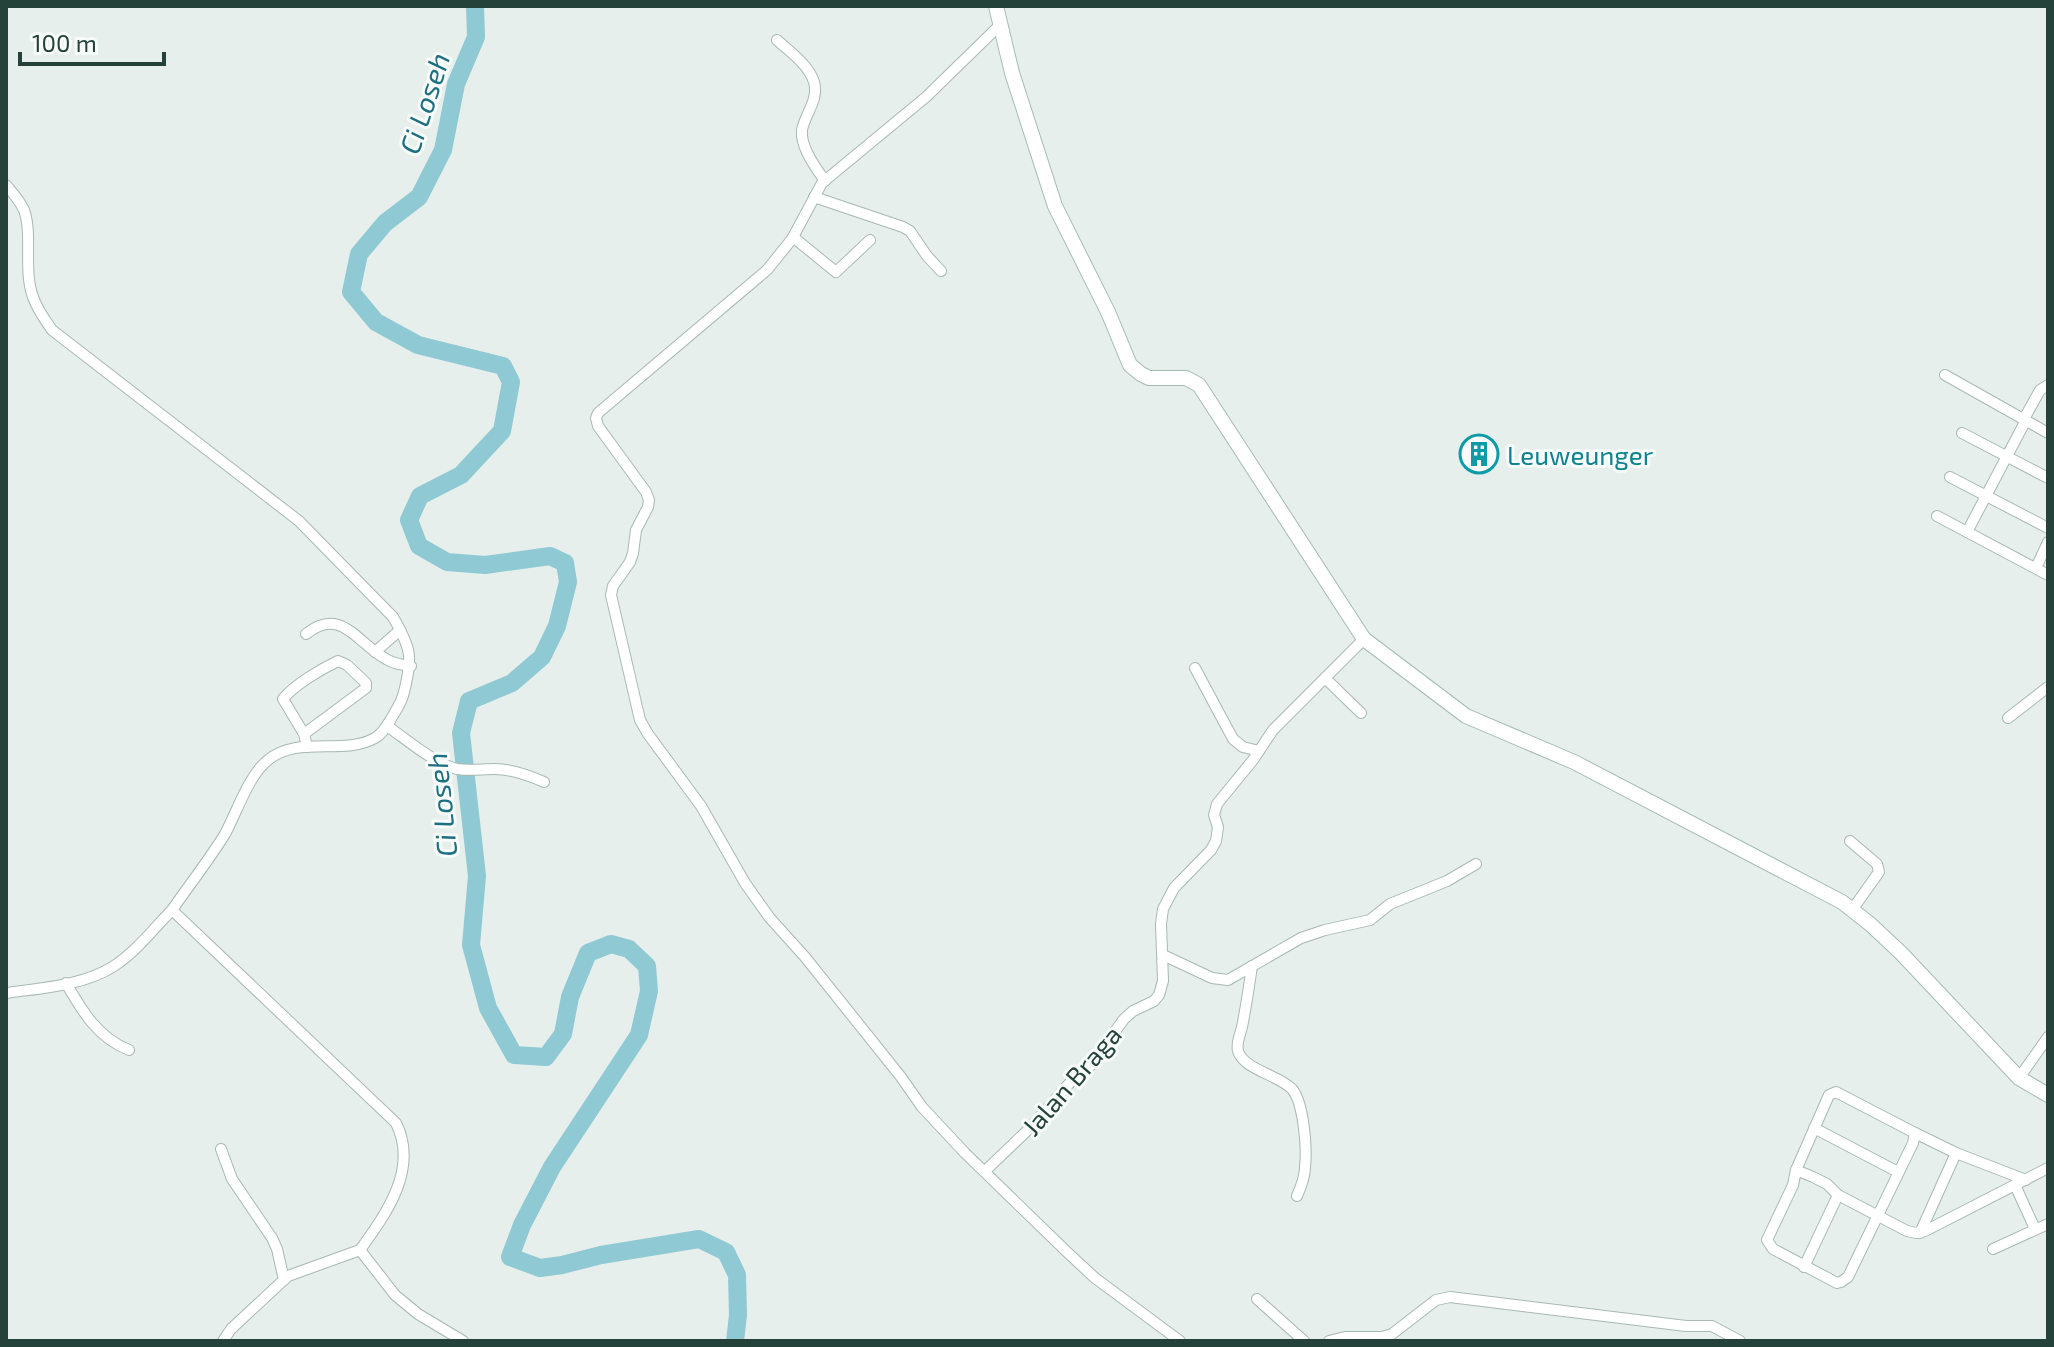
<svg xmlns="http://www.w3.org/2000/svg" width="2054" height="1347" font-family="'Exo 2',sans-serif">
	<rect width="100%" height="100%" fill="#e6efeb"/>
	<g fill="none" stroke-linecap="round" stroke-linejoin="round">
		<polyline stroke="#8ec9d4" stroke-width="18" points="475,6 476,37 456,84 443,150 419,197 385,223 359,254 351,292 376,322 418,345 503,366 511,382 502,431 461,475 420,496 409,520 419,546 447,562 485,565 550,556 565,563 568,582 557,626 542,657 512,683 469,701 461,733 477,876 471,945 488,1008 514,1055 546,1057 563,1034 570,997 588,953 611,944 629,949 647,966 649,991 639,1035 552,1167 522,1225 510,1257 540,1268 562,1265 601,1255 699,1239 726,1252 737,1275 738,1315 735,1341"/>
		<g stroke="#a8b8b2" stroke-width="12">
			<g id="street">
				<polyline points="1001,24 926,97 822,183 792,239 767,270 598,413 596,418 598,426 646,492 649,500 648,507 636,530 633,553 630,562 613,586 611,595 640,720 648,734 701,806 745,883 769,917 805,957 901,1077 922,1107 965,1153 1067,1252 1095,1278 1180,1341"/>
				<path d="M777,40C789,51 809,65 814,82C819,100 805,114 802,130C800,147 816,168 825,181"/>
				<path d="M6,185C13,193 20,201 24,210C33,235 23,270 33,297C37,309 45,320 52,330L299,521L393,617C411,648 413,657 404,692C402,702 396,710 391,719C387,726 382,734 375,738C343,756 298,735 268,760C248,776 237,812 225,834C209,860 190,884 172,910"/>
				<polyline points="814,197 903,227 910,231 927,256 941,271"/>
				<polyline points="793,237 836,272 870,240"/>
				<polyline points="1945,375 2048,433"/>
				<polyline points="2024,419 2040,390 2048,385"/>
				<polyline points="1962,433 2048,478"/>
				<polyline points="1950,477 2048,528"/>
				<polyline points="1937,516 2048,575"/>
				<polyline points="1967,532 2026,420"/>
				<polyline points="2036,568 2048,542"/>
				<path d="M306,634C341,606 356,642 386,659C394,664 402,665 411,666"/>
				<polyline points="375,652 400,630"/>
				<polyline points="1195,668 1233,739 1243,747 1259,751"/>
				<polyline points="1325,678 1361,713"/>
				<polyline points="2008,718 2048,687"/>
				<path d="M387,726C406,739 435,764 457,769C470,771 482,769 495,769C512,769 528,775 544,782"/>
				<path d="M304,734L366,688V683L347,665L338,661C321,669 294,685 283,699L304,734L307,747"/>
				<polyline points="1850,841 1877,864 1879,872 1852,910"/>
				<polyline points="1163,955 1212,978 1228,980 1301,938 1325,930 1370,920 1390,904 1447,881 1476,864"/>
				<path d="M1252,966C1249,987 1246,1007 1242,1027C1240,1035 1236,1043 1238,1051C1244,1070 1279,1075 1292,1089C1304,1103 1307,1149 1305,1167C1305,1177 1301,1187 1297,1196"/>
				<path d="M66,983C82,1011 98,1038 129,1050"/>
				<path d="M6,993C41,988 83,986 114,966C135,953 155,927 172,910L396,1123C419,1169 386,1214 360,1250L395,1295L418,1314L463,1341"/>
				<polyline points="2019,1078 2048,1037"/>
				<polyline points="1814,1128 1898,1172"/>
				<polyline points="221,1149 232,1179 272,1238 277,1249 284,1280"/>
				<polyline points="1796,1170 1829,1095 1836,1092 1915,1133"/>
				<polyline points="985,1171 1031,1127 1074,1078 1090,1066 1124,1019 1133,1011 1154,1001 1159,995 1163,981 1161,924 1163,909 1174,888 1211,850 1216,841 1218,827 1214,815 1217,804 1253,760 1273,730 1364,639"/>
				<polyline points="2026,1180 1956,1153 1915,1133 1913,1143 1848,1277 1841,1282 1837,1283 1773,1249 1767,1240 1793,1185 1796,1170 1813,1177 1827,1184 1838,1195 1907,1231 1916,1233 1925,1231 2048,1168"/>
				<polyline points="2015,1185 2035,1229"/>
				<polyline points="1920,1233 1956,1153"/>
				<polyline points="1993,1249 2048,1224"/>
				<polyline points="1804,1267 1838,1195"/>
				<polyline points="1257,1299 1304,1341"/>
				<polyline points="223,1341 231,1329 288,1276 360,1250"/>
				<polyline points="1329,1341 1345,1337 1382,1337 1392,1334 1436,1300 1450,1297 1686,1326 1712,1326 1740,1341"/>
			</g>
		</g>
		<g stroke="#a4bbb3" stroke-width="16">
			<polyline id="secondary" points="996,6 1012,73 1055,206 1108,312 1130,365 1141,374 1149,378 1186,378 1199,385 1364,639 1466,716 1574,762 1842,902 1870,924 1901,953 2019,1078 2048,1095"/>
		</g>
		<use href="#street" stroke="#fff" stroke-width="10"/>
		<use href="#secondary" stroke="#fff" stroke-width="14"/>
	</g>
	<defs>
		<g id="building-ring" transform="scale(2)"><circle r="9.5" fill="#f7fbf9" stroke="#0f9aa8" stroke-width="1.5"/><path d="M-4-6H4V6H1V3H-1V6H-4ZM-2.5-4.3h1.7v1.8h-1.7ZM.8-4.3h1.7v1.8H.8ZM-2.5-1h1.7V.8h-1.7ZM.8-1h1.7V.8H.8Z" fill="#0f9aa8"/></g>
	</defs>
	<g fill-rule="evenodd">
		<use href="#building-ring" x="1479" y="454"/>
	</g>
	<g text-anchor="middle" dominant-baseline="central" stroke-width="6" stroke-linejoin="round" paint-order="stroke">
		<g font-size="26" fill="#0d838f" stroke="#f7fbf9" text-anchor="start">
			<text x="1507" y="454">Leuweunger</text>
		</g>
		<g font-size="26" fill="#24423a" stroke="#f7fbf9">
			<text transform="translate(1071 1080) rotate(-49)">Jalan Braga</text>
		</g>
		<g font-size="28" font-style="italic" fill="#1c6f80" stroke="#f7fbf9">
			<text transform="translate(424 103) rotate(-72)">Ci Loseh</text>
			<text transform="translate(441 805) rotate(-96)">Ci Loseh</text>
		</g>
	</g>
	<rect width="2054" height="1347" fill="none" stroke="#24423a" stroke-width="16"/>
	<path d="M20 52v12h144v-12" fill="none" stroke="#24423a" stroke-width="4"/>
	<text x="32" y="52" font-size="24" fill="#24423a" stroke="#f7fbf9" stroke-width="6" paint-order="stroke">100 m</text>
</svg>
